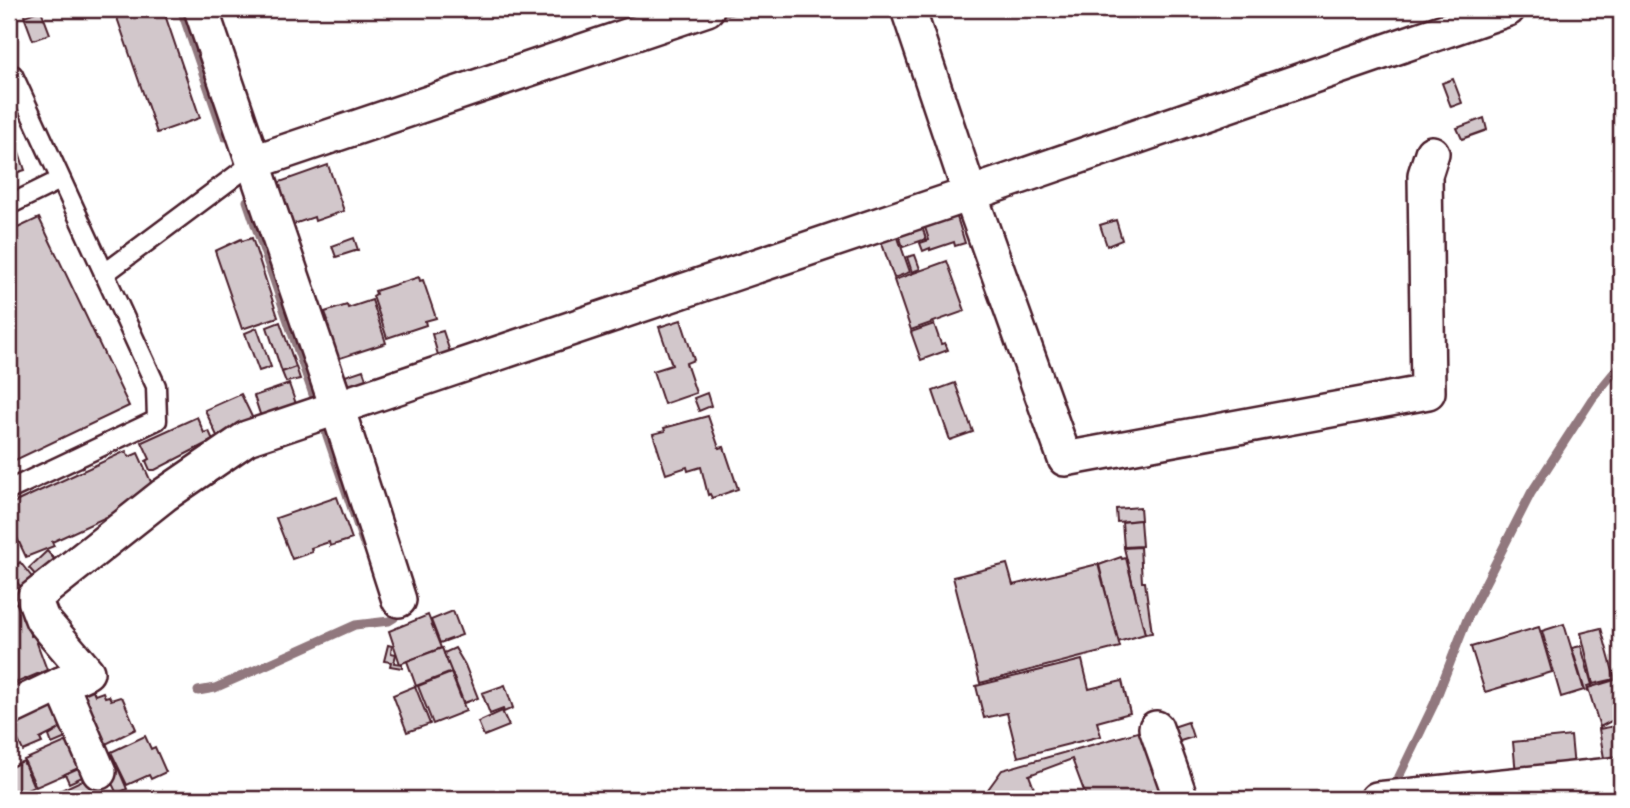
<svg xmlns="http://www.w3.org/2000/svg" width="1630" height="808" font-family="'Playpen Sans',sans-serif">
	<rect width="100%" height="100%" fill="#fff"/>
	<filter id="ink" filterUnits="userSpaceOnUse"><feTurbulence type="fractalNoise" baseFrequency=".0143" numOctaves="2"/><feDisplacementMap in="SourceGraphic" scale="14" xChannelSelector="R" yChannelSelector="G"/><feConvolveMatrix kernelMatrix="1 2 1 2 8 2 1 2 1" color-interpolation-filters="sRGB"/></filter>
	<g filter="url(#ink)">
		<g fill="none" stroke-linecap="round" stroke-linejoin="round">
			<g stroke="#91787e" stroke-width="9">
				<polyline points="181,9 225,137"/>
				<polyline points="9,12 19,9"/>
				<polyline points="712,17 737,9"/>
				<polyline points="247,201 364,544"/>
				<polyline points="198,691 215,688 355,625 389,621 394,618 389,605"/>
				<polyline points="1393,789 1434,704 1468,617 1531,493 1592,399 1621,364"/>
			</g>
		</g>
		<g fill="#d2c7cb" stroke="#4a1f2b" stroke-width="2">
			<polygon points="114,9 163,9 200,118 157,133"/>
			<polygon points="41,10 50,34 33,40 24,16"/>
			<polygon points="1453,79 1462,103 1451,107 1442,83"/>
			<polygon points="1484,118 1487,130 1462,139 1457,128"/>
			<polygon points="9,122 25,170 9,175"/>
			<polygon points="328,165 344,211 315,221 314,217 291,225 277,183"/>
			<polygon points="956,214 965,243 955,246 954,242 930,250 930,248 923,251 920,243 929,240 924,224"/>
			<polygon points="39,218 129,406 9,463 9,232"/>
			<polygon points="1116,220 1122,240 1107,246 1100,225"/>
			<polygon points="922,226 926,239 903,247 898,232"/>
			<polygon points="896,232 910,272 894,278 880,238"/>
			<polygon points="252,238 278,317 242,329 215,251 241,239 242,241"/>
			<polygon points="354,238 358,250 336,257 332,246"/>
			<polygon points="915,255 920,269 912,272 907,257"/>
			<polygon points="947,261 965,311 911,330 894,280"/>
			<polygon points="419,277 420,281 423,280 436,318 425,321 426,325 387,338 373,296 376,294 375,291"/>
			<polygon points="372,300 386,343 337,359 324,321 328,320 325,312 347,305 348,308"/>
			<polygon points="681,320 694,360 686,363 696,393 664,404 653,371 672,365 659,327"/>
			<polygon points="280,322 296,367 282,372 267,327"/>
			<polygon points="934,324 941,344 945,343 948,350 921,360 911,332"/>
			<polygon points="257,328 271,367 259,371 245,333"/>
			<polygon points="443,331 450,352 438,355 432,334"/>
			<polygon points="296,367 300,379 286,382 282,372"/>
			<polygon points="363,370 367,382 349,387 345,376"/>
			<polygon points="955,383 973,432 950,440 933,391"/>
			<polygon points="289,384 296,404 261,417 254,396"/>
			<polygon points="707,393 711,406 699,411 694,398"/>
			<polygon points="241,394 253,419 217,436 205,410"/>
			<polygon points="708,416 719,448 724,447 738,489 712,498 710,494 708,495 701,467 688,471 687,467 666,474 653,434 665,431 664,428"/>
			<polygon points="197,417 204,433 209,431 213,440 155,470 150,470 146,461 150,459 142,442"/>
			<polygon points="126,451 129,457 138,453 152,484 144,488 145,491 126,508 52,542 54,546 26,557 9,521 9,505"/>
			<polygon points="337,497 352,539 330,546 329,542 311,548 312,552 292,559 276,518"/>
			<polygon points="1140,507 1141,520 1117,522 1116,509"/>
			<polygon points="1140,520 1142,546 1124,547 1122,522"/>
			<polygon points="1140,547 1142,582 1145,582 1152,633 1145,634 1124,548"/>
			<polygon points="47,551 56,561 38,578 29,568"/>
			<polygon points="1121,557 1122,559 1126,558 1145,634 1118,642 1099,565"/>
			<polygon points="20,562 35,581 23,590 9,572"/>
			<polygon points="1007,564 1013,585 1098,564 1120,647 980,683 953,577"/>
			<polygon points="18,602 25,616 22,617 31,636 34,635 47,670 16,683 9,667 9,606"/>
			<polygon points="453,611 462,635 440,643 431,620"/>
			<polygon points="428,615 441,648 400,664 389,631"/>
			<polygon points="1564,624 1584,690 1561,697 1542,631"/>
			<polygon points="1539,627 1552,672 1485,692 1471,647"/>
			<polygon points="1601,628 1615,679 1593,684 1581,633"/>
			<polygon points="388,645 392,646 391,653 396,654 394,663 402,664 402,668 390,666 391,662 384,661"/>
			<polygon points="1581,646 1592,685 1587,686 1588,690 1585,691 1572,648"/>
			<polygon points="442,648 452,672 416,686 407,661"/>
			<polygon points="455,648 465,665 478,698 464,703 444,653"/>
			<polygon points="1082,660 1089,689 1122,681 1130,713 1097,722 1101,736 1018,757 1007,713 984,718 976,686"/>
			<polygon points="451,673 466,711 433,724 418,686"/>
			<polygon points="1618,679 1621,690 1621,716 1600,727 1588,688"/>
			<polygon points="505,685 513,708 504,712 503,709 490,714 482,693"/>
			<polygon points="415,686 430,724 407,732 393,695"/>
			<polygon points="93,690 95,695 103,692 105,697 109,696 111,700 120,697 123,699 136,729 100,747 77,697"/>
			<polygon points="58,702 64,727 40,739 42,743 23,751 16,736 18,735 14,722"/>
			<polygon points="502,711 509,726 484,736 478,722"/>
			<polygon points="1188,722 1193,737 1174,743 1170,728"/>
			<polygon points="68,724 73,735 52,744 49,736"/>
			<polygon points="1615,726 1619,747 1621,747 1621,762 1605,764 1599,729"/>
			<polygon points="1145,730 1169,799 1087,799 1072,759 1029,775 1038,799 978,799 977,796 986,792 1002,770"/>
			<polygon points="145,736 151,749 155,747 166,772 151,779 149,775 127,785 111,752"/>
			<polygon points="1571,736 1574,768 1516,774 1513,742"/>
			<polygon points="72,739 84,766 36,787 24,760"/>
			<polygon points="23,761 34,787 9,798 9,768"/>
			<polygon points="85,765 89,774 69,783 65,774"/>
			<polygon points="118,768 127,789 117,794 107,773"/>
			<polygon points="89,777 99,798 42,799"/>
		</g>
		<g fill="none" stroke-linecap="round" stroke-linejoin="round">
			<g stroke="#4a1f2b" stroke-width="23">
				<g id="lane">
					<polyline points="9,205 60,180"/>
					<polyline points="104,274 254,162"/>
					<polyline points="9,490 157,420 156,386 13,75"/>
				</g>
			</g>
			<g stroke="#4a1f2b" stroke-width="38">
				<g id="street">
					<polyline points="201,9 337,407 399,600"/>
					<polyline points="908,9 970,194 1065,459 1428,392 1425,175 1432,153"/>
					<polyline points="254,162 707,9"/>
					<polyline points="61,684 99,772"/>
					<polyline points="9,709 87,672 42,619 34,598 164,495 247,438 970,194 1508,9"/>
					<polyline points="1156,728 1181,799"/>
					<polyline points="1377,799 1621,774"/>
				</g>
			</g>
			<use href="#lane" stroke="#fff" stroke-width="18"/>
			<use href="#street" stroke="#fff" stroke-width="33"/>
		</g>
	</g>
	<rect width="1630" height="808" fill="none" stroke="#fff" stroke-width="35"/>
	<rect x="18" y="18" width="1595" height="773" fill="none" stroke="#4a1f2b" stroke-width="2.5" filter="url(#ink)"/>
</svg>
